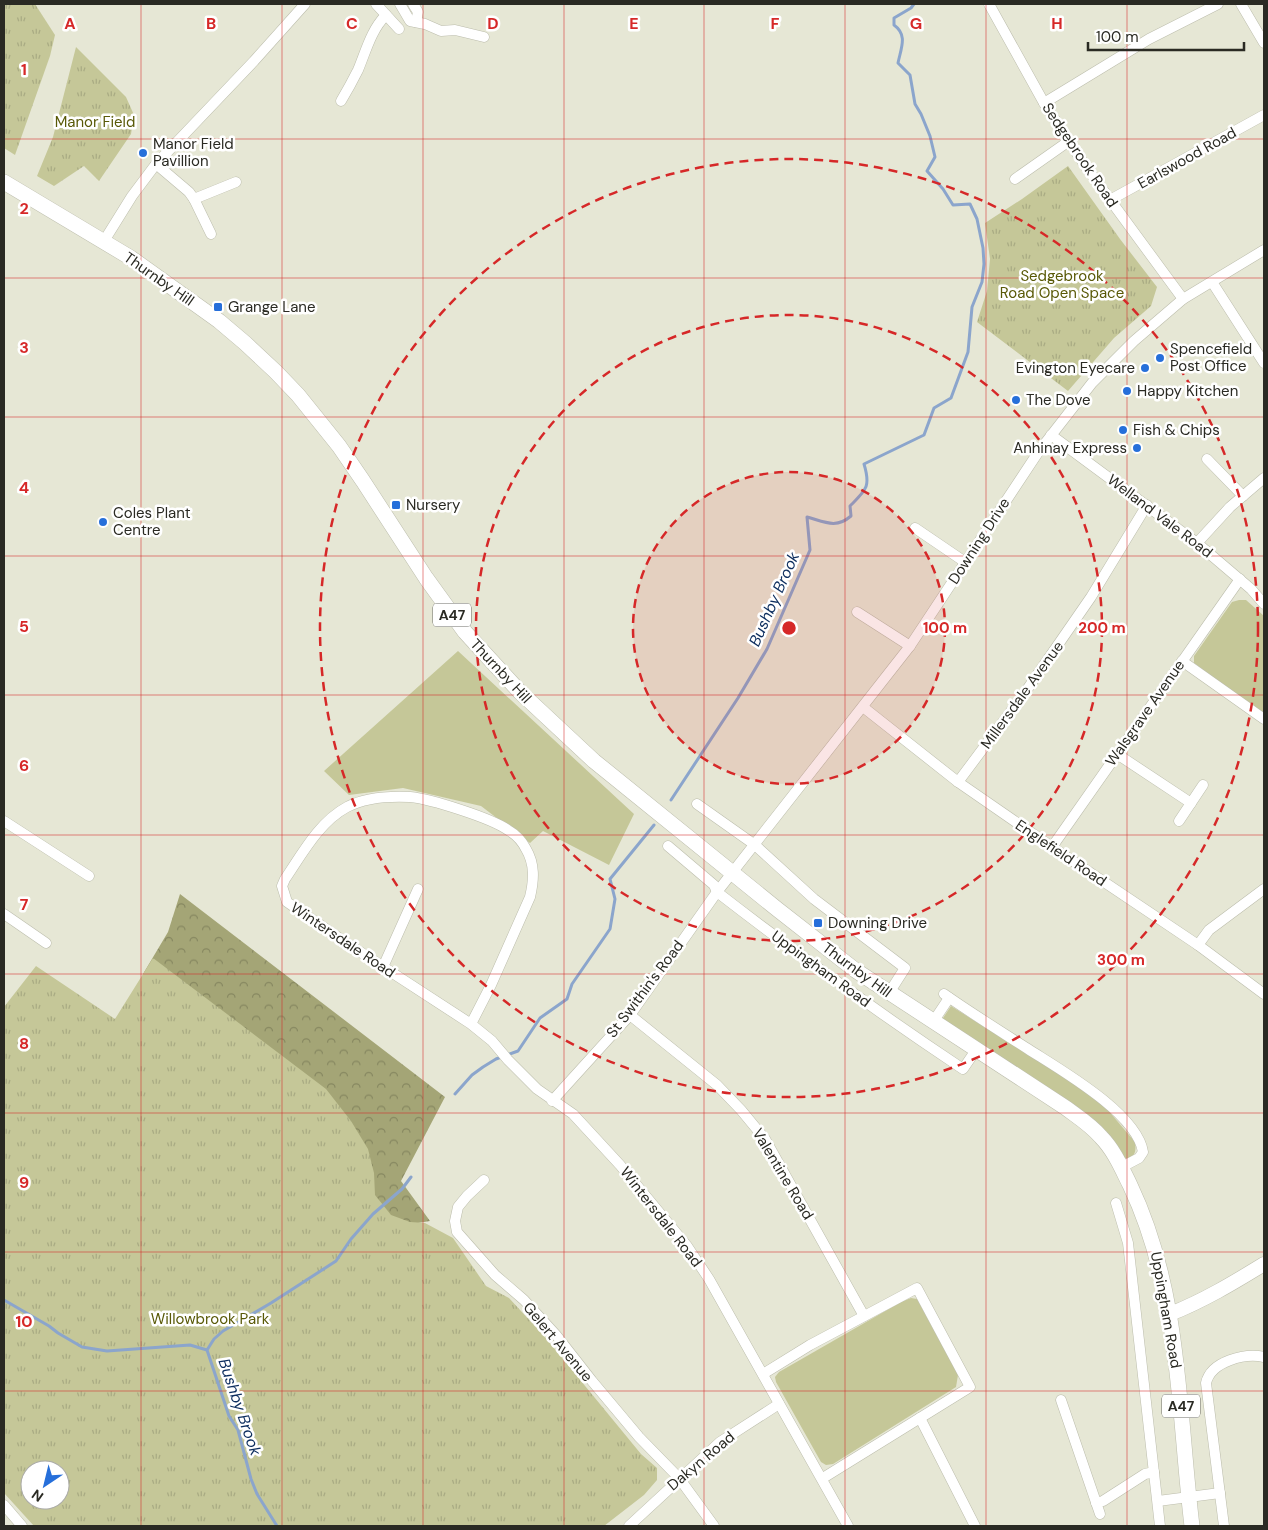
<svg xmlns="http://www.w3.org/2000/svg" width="1268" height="1530" font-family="'DM Sans',sans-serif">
	<defs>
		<pattern id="forest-crowns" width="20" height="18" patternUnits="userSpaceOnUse" patternTransform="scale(1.25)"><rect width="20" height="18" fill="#a4a576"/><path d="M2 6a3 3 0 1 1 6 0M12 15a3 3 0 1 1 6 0" fill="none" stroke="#868760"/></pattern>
		<pattern id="park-tufts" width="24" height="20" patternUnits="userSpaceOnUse" patternTransform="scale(1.25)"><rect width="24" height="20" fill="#c5c798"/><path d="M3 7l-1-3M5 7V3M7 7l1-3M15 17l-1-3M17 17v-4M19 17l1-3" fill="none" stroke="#a9ab83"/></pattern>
	</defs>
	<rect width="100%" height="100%" fill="#e6e7d5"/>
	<g fill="#c5c798">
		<polygon points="1239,600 1246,600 1264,616 1264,715 1194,663 1194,656 1232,602"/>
		<polygon points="458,651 634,814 609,865 543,831 530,843 481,806 403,788 349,795 324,771"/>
		<path d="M951,1006L1075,1084L1107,1109L1135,1142C1136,1149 1136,1156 1128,1159L1123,1157L943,1020V1018Z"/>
		<polygon points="911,1298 917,1299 958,1375 956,1387 833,1464 826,1465 821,1462 776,1382 775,1377 779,1372 901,1302"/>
	</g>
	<polygon fill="url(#forest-crowns)" points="180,894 445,1097 401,1181 430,1221 376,1230 143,974 168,932"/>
	<g fill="url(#park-tufts)" fill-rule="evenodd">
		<polygon points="4,4 35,4 55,35 50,56 15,155 4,148"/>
		<polygon points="76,47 126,97 134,115 131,134 99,181 84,166 54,186 37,176 53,137"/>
		<polygon points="1068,166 1120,239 1157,287 1151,306 1114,338 1068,391 977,322 987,291 990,259 985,223 1022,199"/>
		<path d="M153,958L326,1089L351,1121L368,1149L374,1173L375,1195L391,1215L410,1222L425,1223L453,1238L486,1286L509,1298L544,1336L641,1454L657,1468V1480L644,1495L604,1526H34L4,1493V1007L36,966L115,1019ZM30,1470H60V1500H30Z"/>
	</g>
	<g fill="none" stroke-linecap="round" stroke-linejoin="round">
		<g stroke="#8ba5cc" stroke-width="3">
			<path d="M671,800L738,698L767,649L810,550L807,517C825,522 836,529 851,516L850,506C866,490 871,487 864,464L924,435L934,408L951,398L968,352L972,307L982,282L984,264L983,248L977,219L970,204L953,205L943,189L927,171L935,157L930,136L921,114L915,104L910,75L898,63C901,48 908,35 894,25V18L911,8L914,4"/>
			<polyline points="455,1094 472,1075 483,1067 496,1059 518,1051 540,1018 567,999 572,984 610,929 615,899 610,879 654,825"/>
			<polyline points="4,1300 49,1326 58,1333 82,1347 107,1351 190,1345 207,1350"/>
			<polyline points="277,1526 257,1494 251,1479 238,1430 229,1416 207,1350 214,1339 223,1331 271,1303 336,1261 351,1239 373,1214 402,1189 411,1177"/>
		</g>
		<g stroke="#bcbdac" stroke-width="11">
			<g id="minor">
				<polyline points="376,4 399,29"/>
				<polyline points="400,4 410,21 425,24 441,31 455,30 484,37"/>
				<polyline points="413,4 418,12 416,22"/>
				<polyline points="989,4 1044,103 1086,167 1183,299"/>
				<polyline points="1241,4 1264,43"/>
				<path d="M341,101C347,91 353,80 358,70C366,51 371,30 386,15"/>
				<polyline points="1044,103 1149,39 1218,4"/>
				<polyline points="156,164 189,192 194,199 236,182"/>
				<polyline points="1015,179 1069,141"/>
				<polyline points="194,199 211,234"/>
				<polyline points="1110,200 1264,115"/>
				<polyline points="104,241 132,196 156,164 254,61 305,4"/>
				<polyline points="1212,282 1264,363"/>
				<polyline points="1051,435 1197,543 1251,589 1264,604"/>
				<polyline points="1207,459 1243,496"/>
				<polyline points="915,528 965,562"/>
				<polyline points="1197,543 1230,507 1264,478"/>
				<polyline points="857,612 910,646"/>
				<polyline points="1182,661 1264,719"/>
				<polyline points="863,707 958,782 1052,847 1198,945 1264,994"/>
				<polyline points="1117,754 1191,803"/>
				<polyline points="958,782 1026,691 1091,597 1147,505"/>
				<polyline points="697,804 755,845 814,899 905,968 889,993"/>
				<polyline points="4,821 89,876"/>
				<polyline points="1179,821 1203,785"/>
				<path d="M668,846L714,885L717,892C797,954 879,1013 963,1069L976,1050"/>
				<polyline points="1052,847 1240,579"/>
				<polyline points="4,914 46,943"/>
				<polyline points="1198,945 1209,930 1264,889"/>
				<polyline points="383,967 418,889"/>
				<path d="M944,994C971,1013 1000,1031 1028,1049C1059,1069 1137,1113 1143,1152L1139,1158L1122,1167"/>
				<polyline points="630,1015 717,1085 741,1110 765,1139 864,1316"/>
				<polyline points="933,1022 949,998"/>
				<path d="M471,1024L491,985L530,897C534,880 535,864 526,849C522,841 515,834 508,830C491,818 431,799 410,797C389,796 366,797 347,807C319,822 302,854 285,879L282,886L287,902L345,942L471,1024L492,1041L508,1060L537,1089L573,1114L620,1165L687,1246L709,1279L848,1526"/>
				<polyline points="552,1101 630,1015 717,892 910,646 1039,451 1092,383 1134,341 1183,299 1264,250"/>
				<polyline points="484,1180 467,1196 458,1207 455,1221 457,1232 495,1275 524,1300 556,1335 592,1381 639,1437 679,1478 714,1526"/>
				<polyline points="1116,1203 1128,1243 1160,1526"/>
				<polyline points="763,1374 810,1345 917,1288 970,1387 823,1478"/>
				<polyline points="1061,1400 1100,1514"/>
				<polyline points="920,1418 975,1526"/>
				<polyline points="1158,1501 1220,1493"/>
				<polyline points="1096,1503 1103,1501 1145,1474 1154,1472"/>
				<polyline points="4,1505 22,1526"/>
				<polyline points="629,1526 720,1442 779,1404"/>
				<path d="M1224,1526L1206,1383C1211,1361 1245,1353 1264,1357"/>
			</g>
		</g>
		<g stroke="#bcbdac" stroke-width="15">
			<path id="major" d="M1170,1314C1203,1301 1233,1283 1264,1264"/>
		</g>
		<g stroke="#bcbdac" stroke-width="16">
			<path id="highway" d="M4,182L131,258L219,321L245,343L276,372L298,395L339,446L363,481L426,578L465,632L520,692L594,761L777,909L855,970L1066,1108C1078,1117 1091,1125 1101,1137C1114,1150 1122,1169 1130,1185C1181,1292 1178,1411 1192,1526"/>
		</g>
		<use href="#minor" stroke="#fff" stroke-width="10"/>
		<use href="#major" stroke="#fff" stroke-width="14"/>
		<use href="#highway" stroke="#fff" stroke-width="15"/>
	</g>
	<path fill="none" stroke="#d62828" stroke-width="1" stroke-opacity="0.55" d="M141,4V1526M282,4V1526M423,4V1526M564,4V1526M704,4V1526M845,4V1526M986,4V1526M1127,4V1526M4,139H1264M4,278H1264M4,417H1264M4,556H1264M4,695H1264M4,835H1264M4,974H1264M4,1113H1264M4,1252H1264M4,1391H1264"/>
	<circle cx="789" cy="628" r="156" fill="#d62828" fill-opacity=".12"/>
	<g fill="none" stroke="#d62828" stroke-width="2.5" stroke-dasharray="9 6">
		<circle cx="789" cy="628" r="156"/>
		<circle cx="789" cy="628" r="313"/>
		<circle cx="789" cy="628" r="469"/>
	</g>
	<g fill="#266fda" stroke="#fff" stroke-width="2">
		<circle cx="143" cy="153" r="5"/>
		<rect x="213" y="302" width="10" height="10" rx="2.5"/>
		<circle cx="1160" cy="358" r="5"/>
		<circle cx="1145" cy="368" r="5"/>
		<circle cx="1127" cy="391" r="5"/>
		<circle cx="1016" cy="400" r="5"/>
		<circle cx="1123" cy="430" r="5"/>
		<circle cx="1137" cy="448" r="5"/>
		<rect x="391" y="500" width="10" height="10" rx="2.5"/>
		<circle cx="103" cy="522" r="5"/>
		<rect x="813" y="918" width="10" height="10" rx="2.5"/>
	</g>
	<g text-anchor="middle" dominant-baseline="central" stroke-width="5" stroke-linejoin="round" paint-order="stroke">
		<g fill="#fff" stroke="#6a6a65" stroke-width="1">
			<rect x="433" y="603.5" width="38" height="23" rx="4"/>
			<rect x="1162" y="1394.5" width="38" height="23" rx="4"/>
		</g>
		<g font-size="14" font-weight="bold" fill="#2a2a23">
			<text x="452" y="615">A47</text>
			<text x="1181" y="1406">A47</text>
		</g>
		<g font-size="15" fill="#595907" stroke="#fff">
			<text x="95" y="122">Manor Field</text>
			<text x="1062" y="276">Sedgebrook<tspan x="1062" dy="17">Road Open Space</tspan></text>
			<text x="210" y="1319">Willowbrook Park</text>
		</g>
		<g font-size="15" fill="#2a2a23" stroke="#fff" text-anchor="start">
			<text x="153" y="144">Manor Field<tspan x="153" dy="17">Pavillion</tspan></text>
			<text x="228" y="307">Grange Lane</text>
			<text x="1170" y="349">Spencefield<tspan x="1170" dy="17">Post Office</tspan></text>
			<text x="1135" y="368" text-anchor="end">Evington Eyecare</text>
			<text x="1137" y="391">Happy Kitchen</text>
			<text x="1026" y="400">The Dove</text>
			<text x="1133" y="430">Fish &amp; Chips</text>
			<text x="1127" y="448" text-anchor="end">Anhinay Express</text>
			<text x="406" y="505">Nursery</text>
			<text x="113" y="513">Coles Plant<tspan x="113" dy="17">Centre</tspan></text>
			<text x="828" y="923">Downing Drive</text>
		</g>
		<g font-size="15" fill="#2a2a23" stroke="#fff">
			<text transform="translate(1080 155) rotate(56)">Sedgebrook Road</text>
			<text transform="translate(1187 158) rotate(-29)">Earlswood Road</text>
			<text transform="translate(159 279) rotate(35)">Thurnby Hill</text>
			<text transform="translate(1160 516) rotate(37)">Welland Vale Road</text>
			<text transform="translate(979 541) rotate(-57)">Downing Drive</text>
			<text transform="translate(501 671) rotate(47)">Thurnby Hill</text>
			<text transform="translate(1022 695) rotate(-54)">Millersdale Avenue</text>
			<text transform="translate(1145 713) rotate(-55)">Walsgrave Avenue</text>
			<text transform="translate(1061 853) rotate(34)">Englefield Road</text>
			<text transform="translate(343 940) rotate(34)">Wintersdale Road</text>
			<text transform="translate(821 969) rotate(36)">Uppingham Road</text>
			<text transform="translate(857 970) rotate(36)">Thurnby Hill</text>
			<text transform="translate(645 989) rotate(-53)">St Swithin's Road</text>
			<text transform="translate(783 1174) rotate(59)">Valentine Road</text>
			<text transform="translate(661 1217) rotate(52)">Wintersdale Road</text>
			<text transform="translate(1166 1310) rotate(80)">Uppingham Road</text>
			<text transform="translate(558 1342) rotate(50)">Gelert Avenue</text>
			<text transform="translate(701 1461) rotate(-40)">Dakyn Road</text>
		</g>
		<g font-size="16" font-style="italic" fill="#0d2e5e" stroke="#fff">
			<text transform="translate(774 599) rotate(-66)">Bushby Brook</text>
			<text transform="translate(240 1407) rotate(71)">Bushby Brook</text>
		</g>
	</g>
	<g font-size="16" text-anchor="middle" font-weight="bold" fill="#d62828" stroke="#fff" stroke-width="5" stroke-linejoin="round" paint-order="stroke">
		<text x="70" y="29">A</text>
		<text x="211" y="29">B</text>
		<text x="352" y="29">C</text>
		<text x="493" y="29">D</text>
		<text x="634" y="29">E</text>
		<text x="775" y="29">F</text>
		<text x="916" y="29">G</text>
		<text x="1057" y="29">H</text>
		<text x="24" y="75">1</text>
		<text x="24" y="214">2</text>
		<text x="24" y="353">3</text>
		<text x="24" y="493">4</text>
		<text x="24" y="632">5</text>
		<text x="24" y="771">6</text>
		<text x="24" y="910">7</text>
		<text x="24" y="1049">8</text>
		<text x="24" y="1188">9</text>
		<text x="24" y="1327">10</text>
	</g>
	<circle cx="789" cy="628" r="8" fill="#d62828" stroke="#fff" stroke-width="2.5"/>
	<g font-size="15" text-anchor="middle" font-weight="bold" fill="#d62828" stroke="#fff" stroke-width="5" stroke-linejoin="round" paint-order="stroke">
		<text x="945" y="633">100 m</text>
		<text x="1102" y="633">200 m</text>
		<text x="1121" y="965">300 m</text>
	</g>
	<rect width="1268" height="1530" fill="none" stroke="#2a2a23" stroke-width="10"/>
	<g transform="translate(45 1485) rotate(215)"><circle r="24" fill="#ffffff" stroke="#aaaaa7"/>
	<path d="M0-4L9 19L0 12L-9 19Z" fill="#266fda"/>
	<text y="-8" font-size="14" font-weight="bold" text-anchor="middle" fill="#2a2a23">N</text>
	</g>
	<path d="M1088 42v8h156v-8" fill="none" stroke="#2a2a23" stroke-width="2.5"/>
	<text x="1096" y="42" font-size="15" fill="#2a2a23" stroke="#ffffff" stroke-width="4" paint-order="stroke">100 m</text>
</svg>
